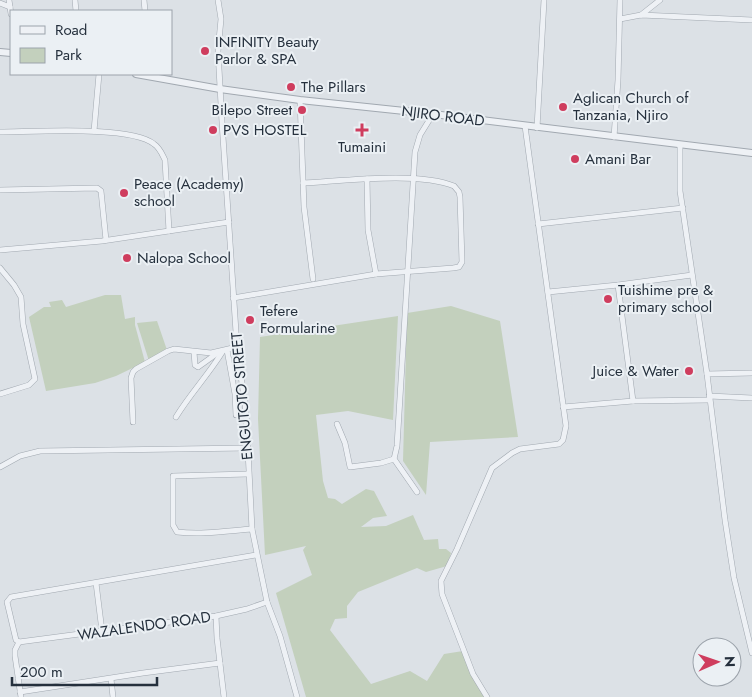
<svg xmlns="http://www.w3.org/2000/svg" width="752" height="697" font-family="Jost,sans-serif">
	<rect width="100%" height="100%" fill="#dce1e6"/>
	<g fill="#c3d0bd">
		<polygon points="105,295 121,295 125,319 135,317 135,325 145,362 116,376 95,383 46,391 29,317 44,307 51,307 49,302 62,300 66,307"/>
		<polygon points="451,306 500,321 518,437 430,442 426,495 403,461 407,313"/>
		<polygon points="398,316 393,420 348,411 316,415 323,481 328,498 335,499 342,504 366,489 374,491 387,516 373,518 361,527 386,526 413,515 424,540 438,539 439,549 446,549 451,553 447,566 426,572 417,568 358,592 347,606 347,618 335,619 330,630 371,684 410,671 427,681 444,654 463,651 485,697 306,697 276,593 312,575 303,550 306,546 265,555 258,419 260,337"/>
		<polygon points="157,321 167,350 149,361 137,323"/>
	</g>
	<g fill="none" stroke-linecap="round" stroke-linejoin="round">
		<g stroke="#a1a8b0" stroke-width="6">
			<g id="minor">
				<polyline points="9,0 11,14"/>
				<polyline points="75,0 76,11"/>
				<polyline points="144,0 145,11"/>
				<polyline points="218,0 221,19 218,51 222,122 237,347 246,412 252,529 267,602 280,636 297,697"/>
				<polyline points="0,3 10,7"/>
				<polyline points="641,15 660,0"/>
				<polyline points="620,19 641,15 752,20"/>
				<polyline points="300,100 304,207 313,279"/>
				<polyline points="537,128 544,0"/>
				<polyline points="94,131 99,74"/>
				<path d="M0,132C32,132 131,125 154,144C160,148 162,154 165,160L169,231"/>
				<polyline points="614,137 618,80 620,0"/>
				<polyline points="680,145 680,191 707,374 725,520 734,578 752,653"/>
				<polyline points="367,179 368,230 376,274"/>
				<polyline points="0,190 97,188 101,191 106,240"/>
				<polyline points="538,224 683,208"/>
				<polyline points="0,250 102,241 229,222"/>
				<polyline points="0,268 14,285 21,297 23,324 35,379 29,385 0,394"/>
				<polyline points="618,285 633,401"/>
				<polyline points="548,292 618,285 692,275"/>
				<path d="M233,298L376,274L453,268L459,267L462,262L460,197L459,192L454,186C419,171 342,181 303,183"/>
				<polyline points="227,350 235,394 236,415"/>
				<polyline points="194,352 195,365 198,367 219,352"/>
				<polyline points="707,374 752,373"/>
				<polyline points="709,396 752,398"/>
				<polyline points="563,407 633,401 709,400"/>
				<path d="M176,417C190,394 209,374 223,351"/>
				<polyline points="133,422 131,378 133,372 136,369 168,351 174,349 211,353 237,347"/>
				<polyline points="337,424 345,443 350,467 381,463 394,459 397,446 415,152 420,135 433,114"/>
				<polyline points="394,459 417,492"/>
				<polyline points="0,467 20,456 40,451 247,448"/>
				<path d="M248,474L173,476V525L177,532C202,535 227,531 252,529"/>
				<polyline points="96,583 102,631"/>
				<polyline points="216,616 217,638 224,697"/>
				<polyline points="19,642 16,640 7,602 11,597 256,555"/>
				<polyline points="19,642 216,616 247,609 267,602"/>
				<polyline points="19,642 15,650 15,656 21,697"/>
				<polyline points="111,679 113,697"/>
				<polyline points="20,692 143,673 220,663"/>
				<polyline points="487,697 473,674 442,594 441,581 457,549 492,468 512,453 520,449 559,444 563,440 566,426 525,126"/>
			</g>
		</g>
		<g stroke="#a1a8b0" stroke-width="8">
			<g id="tertiary">
				<polyline points="0,52 11,53"/>
				<polyline points="136,74 220,89 300,100 433,114 752,153"/>
			</g>
		</g>
		<use href="#minor" stroke="#eef1f5" stroke-width="5"/>
		<use href="#tertiary" stroke="#eef1f5" stroke-width="6"/>
	</g>
	<g fill="#cf3d5e" stroke="#ebf0f4" stroke-width="2">
		<circle cx="205" cy="51" r="5"/>
		<circle cx="291" cy="87" r="5"/>
		<circle cx="563" cy="107" r="5"/>
		<circle cx="302" cy="110" r="5"/>
		<circle cx="213" cy="130" r="5"/>
		<path d="M359.5 122.5h5v5h5v5h-5v5h-5v-5h-5v-5h5z"/>
		<circle cx="575" cy="159" r="5"/>
		<circle cx="124" cy="193" r="5"/>
		<circle cx="127" cy="258" r="5"/>
		<circle cx="608" cy="299" r="5"/>
		<circle cx="250" cy="320" r="5"/>
		<circle cx="689" cy="371" r="5"/>
	</g>
	<g text-anchor="middle" dominant-baseline="central" stroke-width="4" stroke-linejoin="round" paint-order="stroke">
		<g font-size="15" fill="#25303d" stroke="#ebf0f4" text-anchor="start">
			<text x="215" y="42">INFINITY Beauty<tspan x="215" dy="17">Parlor &amp; SPA</tspan></text>
			<text x="301" y="87">The Pillars</text>
			<text x="573" y="98">Aglican Church of<tspan x="573" dy="17">Tanzania, Njiro</tspan></text>
			<text x="292" y="110" text-anchor="end">Bilepo Street</text>
			<text x="223" y="130">PVS HOSTEL</text>
			<text x="362" y="147" text-anchor="middle">Tumaini</text>
			<text x="585" y="159">Amani Bar</text>
			<text x="134" y="184">Peace (Academy)<tspan x="134" dy="17">school</tspan></text>
			<text x="137" y="258">Nalopa School</text>
			<text x="618" y="290">Tuishime pre &amp;<tspan x="618" dy="17">primary school</tspan></text>
			<text x="260" y="311">Tefere<tspan x="260" dy="17">Formularine</tspan></text>
			<text x="679" y="371" text-anchor="end">Juice &amp; Water</text>
		</g>
		<g font-size="15" fill="#25303d" stroke="#ebf0f4">
			<text transform="translate(443 116) rotate(7)">NJIRO ROAD</text>
			<text transform="translate(242 396) rotate(-95)">ENGUTOTO STREET</text>
			<text transform="translate(144 626) rotate(-8)">WAZALENDO ROAD</text>
		</g>
	</g>
	<rect x="10" y="10" width="162" height="65" fill="#ebf0f4" stroke="#9ca3ab"/>
	<rect x="20" y="26" width="25" height="8" fill="#eef1f5" stroke="#9ca3ab"/>
	<text x="55" y="35" font-size="15" fill="#25303d">Road</text>
	<rect x="20" y="48" width="25" height="15" fill="#c3d0bd" stroke="#9ca3ab"/>
	<text x="55" y="60" font-size="15" fill="#25303d">Park</text>
	<g transform="translate(717 662) rotate(88)"><circle r="24" fill="#ebf0f4" stroke="#9ca3ab"/>
	<path d="M0-4L9 19L0 12L-9 19Z" fill="#cf3d5e"/>
	<text y="-8" font-size="14" font-weight="bold" text-anchor="middle" fill="#25303d">N</text>
	</g>
	<path d="M12 677v8h145v-8" fill="none" stroke="#25303d" stroke-width="2.5"/>
	<text x="20" y="677" font-size="15" fill="#25303d" stroke="#ebf0f4" stroke-width="4" paint-order="stroke">200 m</text>
</svg>
